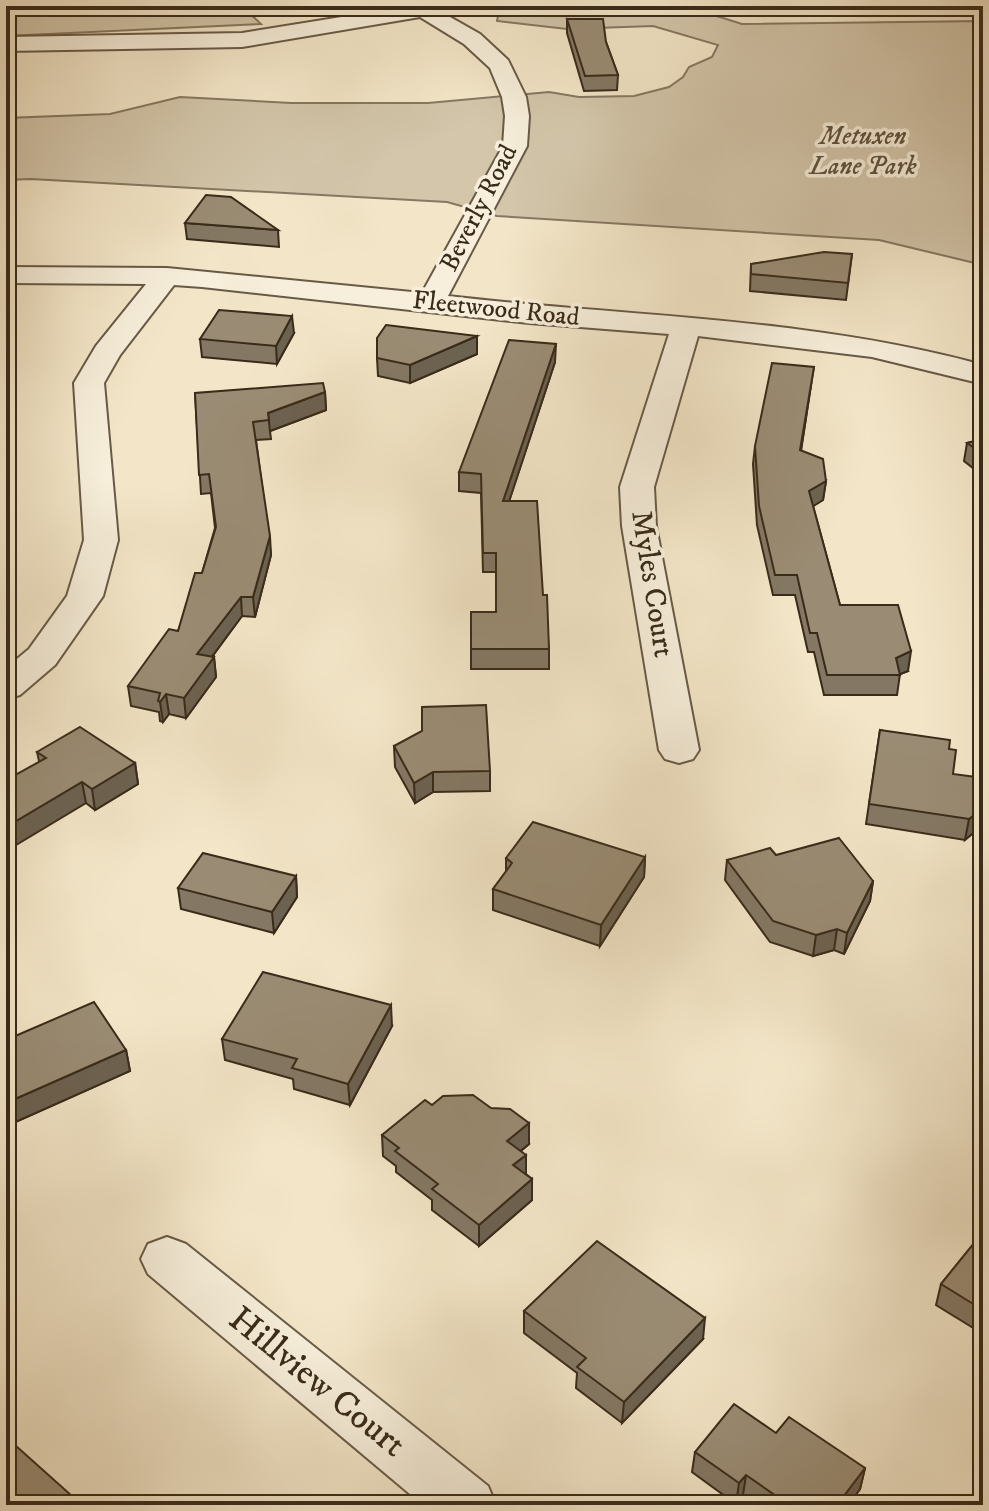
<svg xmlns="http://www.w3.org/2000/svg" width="989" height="1511" font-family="'IM FELL DW Pica',serif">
	<rect width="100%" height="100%" fill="#f3e6c8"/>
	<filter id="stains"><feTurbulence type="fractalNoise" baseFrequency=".0025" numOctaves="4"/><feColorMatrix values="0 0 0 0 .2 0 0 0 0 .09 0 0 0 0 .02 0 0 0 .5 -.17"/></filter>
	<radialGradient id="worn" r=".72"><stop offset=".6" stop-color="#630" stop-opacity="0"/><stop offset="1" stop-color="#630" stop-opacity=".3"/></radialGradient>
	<g fill="#d3c6aa" stroke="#867862" stroke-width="2">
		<polygon points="6,6 242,6 261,24 6,36"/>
		<polygon points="500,6 685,6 742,24 983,21 983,265 879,240 497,216 447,202 31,179 6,180 6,118 110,114 180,97 291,103 428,103 549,92 579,97 634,96 669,87 683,77 689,67 712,57 718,45 653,26 567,29 497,21"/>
	</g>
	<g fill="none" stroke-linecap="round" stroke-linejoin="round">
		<g stroke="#685a46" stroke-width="4">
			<g id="street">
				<path d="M410,6H455L452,11L443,13L480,34L508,60L526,97L529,116L527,146L448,296C627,317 808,317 983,365V384L872,357L698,336L654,487L656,526L699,750L693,759L679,763L665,759L659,750L622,526L620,487L669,334L529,323L202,287L174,285L120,355L104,383L118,540L103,596L55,665L20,695L6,699V668L29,649L67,596L84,540L74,383L96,346L146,284L6,283V267L167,268L422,293L503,146L505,116L502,97L490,68L464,44L420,17L242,47L6,51V37L242,33Z"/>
				<polygon points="167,1237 186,1244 488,1486 496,1505 423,1505 148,1274 141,1259 148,1244"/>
			</g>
		</g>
		<use href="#street" fill="#f7efdb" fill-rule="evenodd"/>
	</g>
	<g fill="#847864" stroke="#392b1a" stroke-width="2">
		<polygon points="567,19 606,42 618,75 617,90 584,91 567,33"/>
		<polygon points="185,223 278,230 279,247 187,239"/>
		<polygon points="852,254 846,300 750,291 751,264"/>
		<polygon points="294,333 277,364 202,357 200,339"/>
		<polygon points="477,336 477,354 410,383 378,376 377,358"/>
		<polygon points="555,362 509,501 543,595 549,649 549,669 471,669 471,612 496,612 496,572 483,572 481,493 459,491 459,472"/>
		<polygon points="811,385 801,451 826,481 823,500 813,506 840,605 908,671 900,674 897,695 824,695 814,652 808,652 795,595 773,595 757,525 753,464 755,446"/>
		<polygon points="325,392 326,410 270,431 271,439 256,440 271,555 255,617 242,616 212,657 214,657 216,677 186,718 169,714 163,722 160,721 159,712 131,706 128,686 178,631 202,573 215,528 211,493 201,494 195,393"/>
		<polygon points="983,436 983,476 964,461 967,443 975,441 976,438"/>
		<polygon points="880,730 949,749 953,774 979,828 965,840 866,824"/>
		<polygon points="394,746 490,771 490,791 433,792 415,803 395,767"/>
		<polygon points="37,752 135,763 138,784 95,810 86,803 39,761"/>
		<polygon points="776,855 873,881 870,901 844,954 834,950 813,956 770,942 725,880 727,860"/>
		<polygon points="645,857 644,877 600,946 493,910 493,889 506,872 506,858"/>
		<polygon points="296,876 297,897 274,933 181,909 178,888"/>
		<polygon points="392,1026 350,1105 294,1089 293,1079 225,1060 222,1039"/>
		<polygon points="6,1040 126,1050 130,1071 11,1124 6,1116"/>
		<polygon points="432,1105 529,1144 521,1151 526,1174 532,1179 532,1200 479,1246 432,1210 432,1200 396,1172 396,1166 383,1156 382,1135"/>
		<polygon points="983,1232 983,1334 936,1305 941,1284"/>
		<polygon points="524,1311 703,1339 622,1423 576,1388 577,1373 524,1333"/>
		<polygon points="776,1433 865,1468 860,1489 848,1505 756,1505 743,1495 736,1504 692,1472 695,1452"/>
	</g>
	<g fill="#6c6251" stroke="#392b1a" stroke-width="2">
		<polygon points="292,316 294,333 277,364 276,346"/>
		<polygon points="477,336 477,354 410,383 410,365"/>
		<polygon points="556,344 555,362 503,520 503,501"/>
		<polygon points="814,367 811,385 798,469 800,450"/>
		<polygon points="325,392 326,410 270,431 268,413"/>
		<polygon points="826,481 823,500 807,510 809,491"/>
		<polygon points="270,536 271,555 255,617 253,597"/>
		<polygon points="241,597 242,616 199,674 197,654"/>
		<polygon points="911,651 908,671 898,675 896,658"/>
		<polygon points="214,657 216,677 186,718 184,698"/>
		<polygon points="166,694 169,714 163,722 160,702"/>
		<polygon points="135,763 138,784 95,810 92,789"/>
		<polygon points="433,772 433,792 415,803 414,783"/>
		<polygon points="82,782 86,803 6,851 6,827"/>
		<polygon points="983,808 979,828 965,840 969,819"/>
		<polygon points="645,857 644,877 600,946 601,925"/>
		<polygon points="296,876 297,897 274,933 272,912"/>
		<polygon points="873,881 870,901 844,954 847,933"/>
		<polygon points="837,929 834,950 813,956 816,935"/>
		<polygon points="391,1005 392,1026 350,1105 348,1084"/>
		<polygon points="126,1050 130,1071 11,1124 6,1103"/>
		<polygon points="529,1123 529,1144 507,1162 507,1141"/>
		<polygon points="526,1155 526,1176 513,1165"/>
		<polygon points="532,1179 532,1200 479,1246 479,1225"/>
		<polygon points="705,1318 703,1339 622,1423 624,1402"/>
		<polygon points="865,1468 860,1489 848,1505 837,1505"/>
		<polygon points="746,1475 743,1495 736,1504 739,1483"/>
	</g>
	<g fill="#9a8c74" stroke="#392b1a" stroke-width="2">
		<polygon points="567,19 603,19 606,42 618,75 585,76"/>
		<polygon points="206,195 231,197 278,230 185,223"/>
		<polygon points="824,252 852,254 848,283 751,274 751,264"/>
		<polygon points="219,310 292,316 276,346 200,339"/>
		<polygon points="386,325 477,336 410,365 377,358 377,338"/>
		<polygon points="509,340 556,344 503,501 537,501 543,595 547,595 549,649 471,649 471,612 496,612 496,553 483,553 481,474 459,472"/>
		<polygon points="772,363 814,367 800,450 823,459 826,481 809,491 840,605 898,605 911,651 896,658 900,675 827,675 817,633 810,633 797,575 775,575 759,506 755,446"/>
		<polygon points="323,383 325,392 268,413 269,420 253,422 270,536 253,597 241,597 197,654 214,657 184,698 166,694 160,702 158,701 160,693 128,686 169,629 178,631 195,573 202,573 216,527 209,474 199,475 195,393"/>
		<polygon points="983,436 983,454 967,443 979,440 976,438"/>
		<polygon points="486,705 490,771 433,772 414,783 394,746 422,731 422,707"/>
		<polygon points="80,727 135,763 92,789 82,782 6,827 6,780 46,758 37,752"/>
		<polygon points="880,730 950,740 949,749 956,750 953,774 983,778 983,808 969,819 869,804"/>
		<polygon points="533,822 645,857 601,925 493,889 512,863 506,858"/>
		<polygon points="839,838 873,881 847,933 837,929 816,935 773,921 727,860 770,848 776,855"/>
		<polygon points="203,853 296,876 272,912 178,888"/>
		<polygon points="263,972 391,1005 348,1084 292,1068 297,1059 222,1039"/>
		<polygon points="94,1002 126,1050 6,1103 6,1040"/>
		<polygon points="473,1095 491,1108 510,1109 529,1123 507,1141 526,1155 513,1165 532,1179 479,1225 432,1189 438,1184 395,1151 399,1148 382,1135 425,1100 432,1105 443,1096"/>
		<polygon points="983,1232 983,1310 941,1284"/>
		<polygon points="597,1241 705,1318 624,1402 577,1367 586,1358 524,1311"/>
		<polygon points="734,1404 776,1433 789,1417 865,1468 837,1505 789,1505 746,1475 739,1483 695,1452"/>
		<polygon points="6,1437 82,1505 6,1505"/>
	</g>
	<g text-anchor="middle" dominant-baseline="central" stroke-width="7" stroke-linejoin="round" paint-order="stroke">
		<g font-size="26" font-style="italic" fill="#60523e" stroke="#f7efdb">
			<text x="863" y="136">Metuxen<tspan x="863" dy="30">Lane Park</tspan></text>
		</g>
		<g font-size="26" fill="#392b1a" stroke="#f7efdb">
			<text transform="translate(479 208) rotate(-63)">Beverly Road</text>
			<text transform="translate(496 309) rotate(6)">Fleetwood Road</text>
		</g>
		<g font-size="30" fill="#392b1a" stroke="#f7efdb">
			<text transform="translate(652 584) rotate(81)">Myles Court</text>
		</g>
		<g font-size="36" fill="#392b1a" stroke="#f7efdb">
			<text transform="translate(317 1382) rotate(39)">Hillview Court</text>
		</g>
	</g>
	<rect width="989" height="1511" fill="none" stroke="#f3e6c8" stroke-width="32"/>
	<rect x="8" y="8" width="973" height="1495" fill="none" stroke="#392b1a" stroke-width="4"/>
	<rect x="16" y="16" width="957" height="1479" fill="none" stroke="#392b1a" stroke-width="2"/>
	<rect width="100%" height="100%" filter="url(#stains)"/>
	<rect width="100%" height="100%" fill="url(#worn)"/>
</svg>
